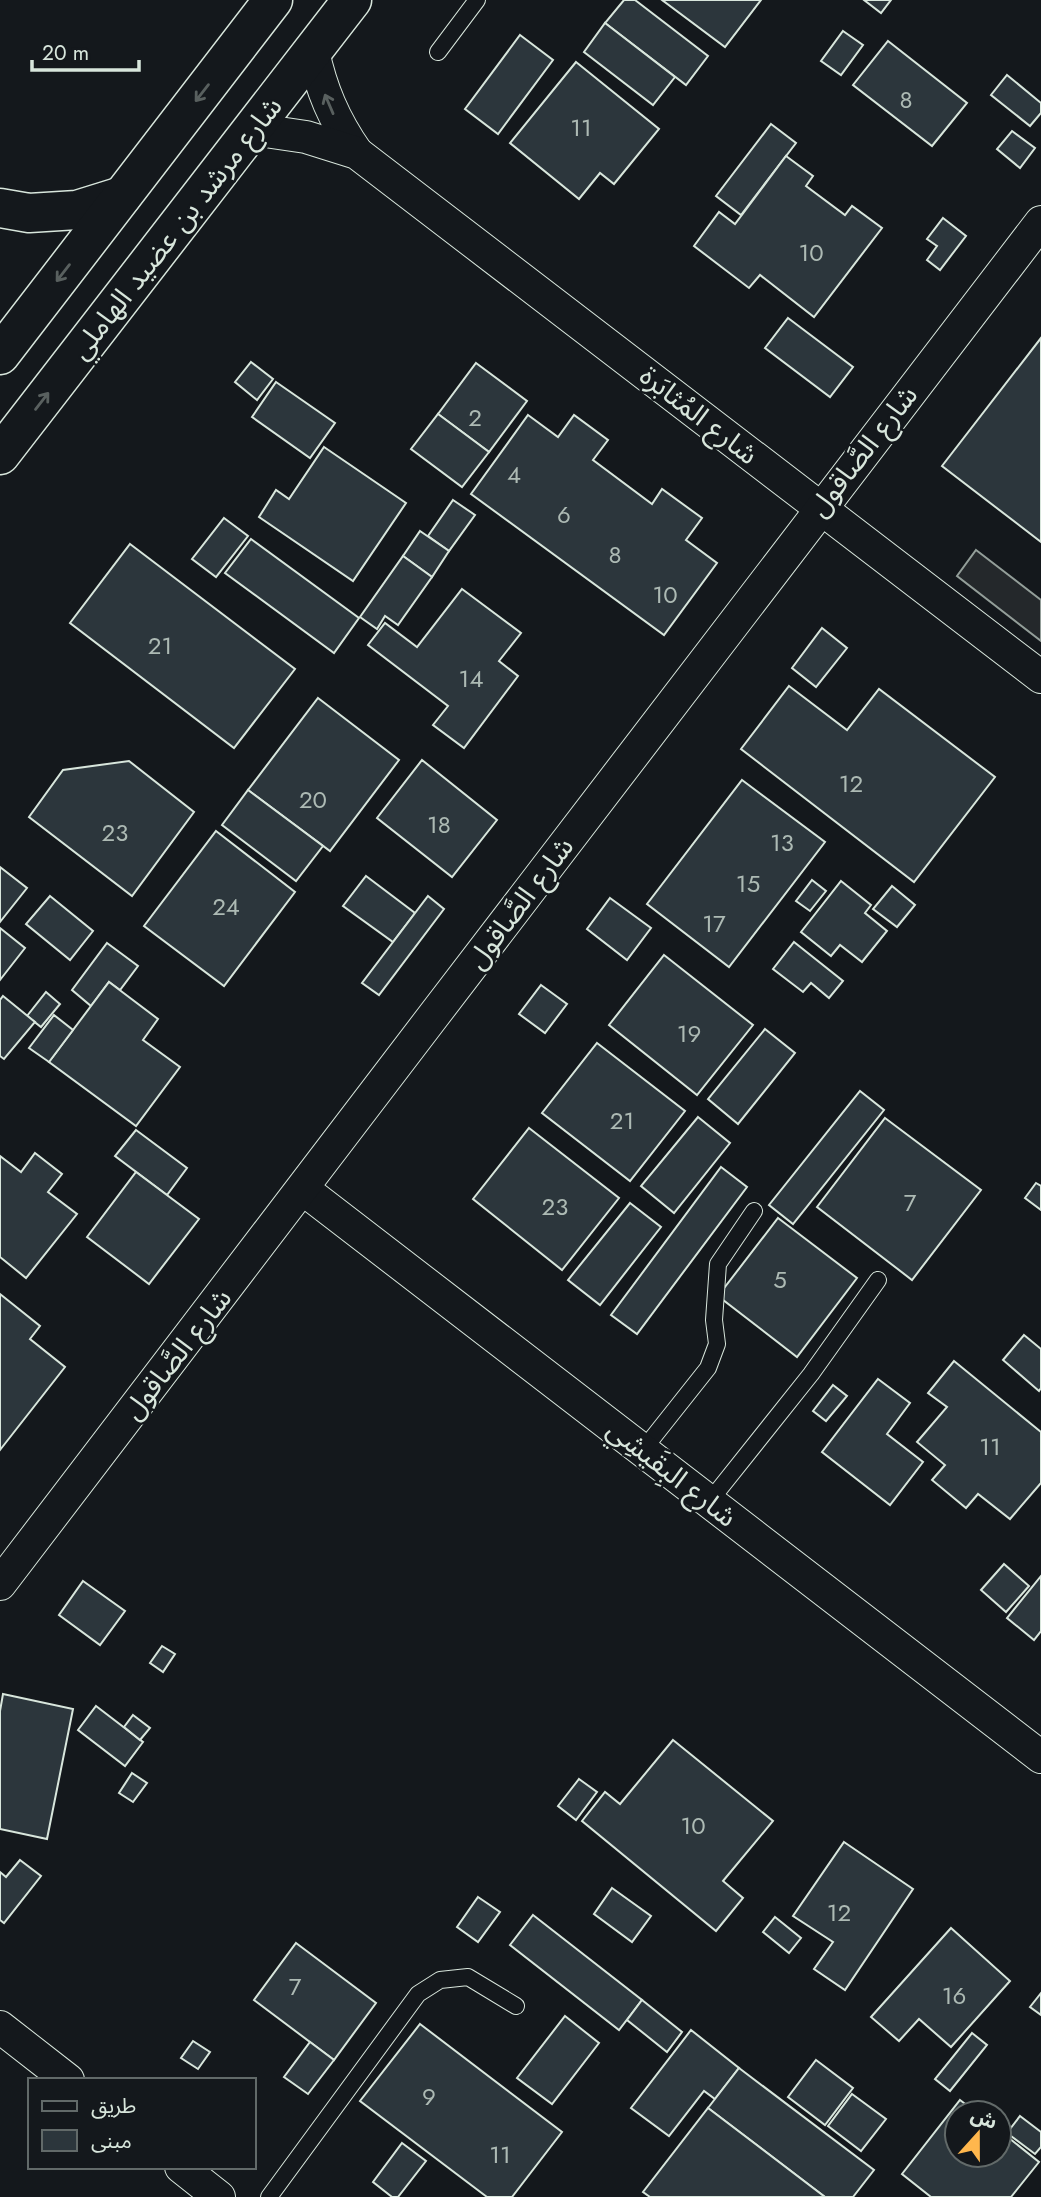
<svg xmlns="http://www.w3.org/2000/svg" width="1041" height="2197" font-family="Jost,'Noto Sans Arabic',sans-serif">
	<rect width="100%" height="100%" fill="#14181c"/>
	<polygon fill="#24282b" stroke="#939e99" stroke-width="2" points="976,550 1041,600 1041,641 957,576"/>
	<g fill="#2c363c" stroke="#d8e6dc" stroke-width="2">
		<polygon points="624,0 635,0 708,56 686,85 605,23"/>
		<polygon points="662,0 761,0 725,47"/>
		<polygon points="864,0 891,0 881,13"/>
		<polygon points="605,23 675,77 653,105 584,52"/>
		<polygon points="843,31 863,45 841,75 821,61"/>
		<polygon points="520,35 553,60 498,134 465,109"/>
		<polygon points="888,41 967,103 932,146 853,85"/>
		<polygon points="576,62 659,129 614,184 600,173 579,199 510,143"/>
		<polygon points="1007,75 1041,103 1041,113 1030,126 991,95"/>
		<polygon points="771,124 796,143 741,215 716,196"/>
		<polygon points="1012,131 1035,148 1020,168 997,149"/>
		<polygon points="786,156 813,176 806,186 845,215 852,206 882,228 814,317 760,275 749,288 694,246 719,212 735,224"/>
		<polygon points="943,218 966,236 940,270 927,260 937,246 927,239"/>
		<polygon points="788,318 853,367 830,397 765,348"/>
		<polygon points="1041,338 1041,542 942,466"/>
		<polygon points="251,362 273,379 257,400 235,382"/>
		<polygon points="476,363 527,401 489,452 438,414"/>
		<polygon points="276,382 335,423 310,458 252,417"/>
		<polygon points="438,414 489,452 462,487 411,449"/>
		<polygon points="528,415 558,437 574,415 608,440 593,460 652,504 662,489 702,518 686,540 717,563 664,635 471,494"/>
		<polygon points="324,447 406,503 353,581 259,517 276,490 289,499"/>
		<polygon points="453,500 475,515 449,551 428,536"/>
		<polygon points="224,518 248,536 216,577 192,559"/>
		<polygon points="420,531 449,551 432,577 403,556"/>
		<polygon points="251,539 359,618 334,653 225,573"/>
		<polygon points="130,544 295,669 234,748 70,623"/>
		<polygon points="403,556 432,577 398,625 385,616 377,629 360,617"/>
		<polygon points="462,589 521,633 499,661 518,676 464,748 433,725 448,706 368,645 385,623 417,647"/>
		<polygon points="822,628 847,648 816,687 792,668"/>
		<polygon points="789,686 847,730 879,689 995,777 914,882 741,749"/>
		<polygon points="318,698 399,760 330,851 248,790"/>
		<polygon points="422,760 497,820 452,877 377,818"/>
		<polygon points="129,761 194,812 132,896 29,817 63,770"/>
		<polygon points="742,780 825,842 729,967 647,904"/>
		<polygon points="248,790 323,846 296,881 222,825"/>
		<polygon points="216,831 295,892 224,986 144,926"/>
		<polygon points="0,867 27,888 0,922"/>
		<polygon points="366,876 415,913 393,942 343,906"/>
		<polygon points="812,880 826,891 810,911 796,901"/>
		<polygon points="841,881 871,905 865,913 887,931 862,962 840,945 831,956 801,932"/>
		<polygon points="892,886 915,905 897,927 873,909"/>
		<polygon points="50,896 93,931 70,960 26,924"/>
		<polygon points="428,896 444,909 379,995 362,983"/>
		<polygon points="610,898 651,928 627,960 587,929"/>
		<polygon points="0,928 25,948 0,980"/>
		<polygon points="794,942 843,981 829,998 811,983 803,992 773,969"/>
		<polygon points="107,943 138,966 120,990 109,982 91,1006 72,990"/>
		<polygon points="664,955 753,1025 697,1095 609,1025"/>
		<polygon points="109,982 158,1019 143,1040 180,1067 136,1126 49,1062"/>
		<polygon points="541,985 567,1004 545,1033 519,1014"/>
		<polygon points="46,992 60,1004 41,1027 27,1016"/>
		<polygon points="3,996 35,1022 4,1059 0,1056 0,1000"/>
		<polygon points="54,1015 73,1030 49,1062 29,1048"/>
		<polygon points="765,1029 795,1053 738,1124 708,1099"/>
		<polygon points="597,1043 685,1111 630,1181 542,1113"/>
		<polygon points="860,1091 884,1110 793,1224 769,1205"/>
		<polygon points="698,1117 730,1143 674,1213 641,1186"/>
		<polygon points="885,1118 981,1190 912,1280 817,1207"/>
		<polygon points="529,1128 619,1198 562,1270 473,1199"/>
		<polygon points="136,1130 187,1168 167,1195 115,1156"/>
		<polygon points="35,1153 62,1174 48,1192 77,1214 26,1278 0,1257 0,1156 21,1172"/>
		<polygon points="721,1167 747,1187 637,1334 611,1315"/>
		<polygon points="136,1172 199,1219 149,1284 87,1237"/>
		<polygon points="1036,1183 1041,1186 1041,1210 1025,1198"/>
		<polygon points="630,1203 661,1227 600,1305 568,1280"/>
		<polygon points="778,1218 857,1278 797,1357 718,1296"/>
		<polygon points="0,1294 40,1326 30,1339 65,1367 0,1450"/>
		<polygon points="1024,1335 1041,1349 1041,1388 1039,1391 1003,1360"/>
		<polygon points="954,1361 1041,1432 1041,1483 1010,1519 978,1494 966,1508 932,1480 945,1465 917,1442 947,1407 928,1393"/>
		<polygon points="878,1379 910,1403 887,1434 923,1462 890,1505 822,1452"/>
		<polygon points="833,1385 847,1396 826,1421 813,1411"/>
		<polygon points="1004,1564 1029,1586 1006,1612 981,1590"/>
		<polygon points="1041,1576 1041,1631 1034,1640 1007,1618"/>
		<polygon points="83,1581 125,1611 100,1645 59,1615"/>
		<polygon points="162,1646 175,1654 163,1672 150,1663"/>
		<polygon points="3,1694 73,1709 47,1839 0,1829 0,1711"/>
		<polygon points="96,1706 143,1742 125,1766 78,1730"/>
		<polygon points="133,1715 150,1728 140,1740 124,1727"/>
		<polygon points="673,1740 773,1821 723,1881 743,1898 716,1931 582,1821 605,1792 620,1804"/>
		<polygon points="132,1773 147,1783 133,1802 119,1793"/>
		<polygon points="579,1779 597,1792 576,1820 558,1806"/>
		<polygon points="844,1842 913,1889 845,1990 814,1969 833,1942 793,1916"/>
		<polygon points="20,1860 41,1876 4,1923 0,1920 0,1872 6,1877"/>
		<polygon points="612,1888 651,1916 632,1942 594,1914"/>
		<polygon points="478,1897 500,1912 478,1942 457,1927"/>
		<polygon points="533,1915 642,2000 619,2030 510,1945"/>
		<polygon points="775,1917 801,1938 789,1953 763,1932"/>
		<polygon points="951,1928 1010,1981 951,2047 919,2019 899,2041 871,2017"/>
		<polygon points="296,1943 376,2003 334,2060 254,2000"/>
		<polygon points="1041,1993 1041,2015 1030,2007"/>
		<polygon points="642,2000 682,2032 667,2052 627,2020"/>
		<polygon points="565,2016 599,2043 552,2104 517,2078"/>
		<polygon points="420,2024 562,2132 512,2197 487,2197 360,2101"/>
		<polygon points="691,2030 739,2068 715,2099 704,2091 669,2136 631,2108"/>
		<polygon points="972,2033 987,2045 950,2091 935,2079"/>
		<polygon points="193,2041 210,2052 198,2069 181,2058"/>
		<polygon points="310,2042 334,2060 308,2094 284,2077"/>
		<polygon points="816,2060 853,2088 825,2125 788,2097"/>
		<polygon points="739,2068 874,2170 853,2197 825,2197 708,2108"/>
		<polygon points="852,2094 886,2119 861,2151 828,2126"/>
		<polygon points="960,2100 977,2113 957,2113 957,2155 999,2155 999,2130 1039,2162 1011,2197 931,2197 902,2174"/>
		<polygon points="708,2108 825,2197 650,2197 643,2192"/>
		<polygon points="1020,2116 1041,2132 1041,2147 1035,2154 1007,2133"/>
		<polygon points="402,2143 426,2161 398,2197 392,2197 373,2182"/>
	</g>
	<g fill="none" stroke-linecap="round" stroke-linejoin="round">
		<g stroke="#d8e6dc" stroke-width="18">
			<g id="service">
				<polyline points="438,52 477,0"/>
				<polyline points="643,1450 708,1368 717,1344 714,1320 718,1264 754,1211"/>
				<polyline points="709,1502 811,1374 878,1280"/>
				<polyline points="269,2197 418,1994 440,1980 468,1977 516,2006"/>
			</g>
		</g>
		<g stroke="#d8e6dc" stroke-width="34">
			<g id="minor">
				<path d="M313,51C321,89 334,120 357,153"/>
				<polyline points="252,129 306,137 357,153 1041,677"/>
				<polyline points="303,1189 1041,1757"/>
				<path d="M0,1584C348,1131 691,673 1041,222"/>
				<polyline points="0,2027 68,2080"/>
				<polyline points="181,2167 219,2197"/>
			</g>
		</g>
		<g stroke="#d8e6dc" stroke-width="41">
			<g id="tertiary">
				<polyline points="0,208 29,213 77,210 122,196"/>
				<polyline points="0,355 273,0"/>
				<polyline points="0,455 352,0"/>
			</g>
		</g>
		<use href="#service" stroke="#14181c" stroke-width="16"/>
		<use href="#minor" stroke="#14181c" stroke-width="32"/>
		<use href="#tertiary" stroke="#14181c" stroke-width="38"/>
	</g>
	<defs><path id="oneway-shaft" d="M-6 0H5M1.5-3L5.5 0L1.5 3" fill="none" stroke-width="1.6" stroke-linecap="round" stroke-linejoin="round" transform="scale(1.75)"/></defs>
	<g stroke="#59605f">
		<use href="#oneway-shaft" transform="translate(202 93) rotate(128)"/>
		<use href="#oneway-shaft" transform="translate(329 104) rotate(-113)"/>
		<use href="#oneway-shaft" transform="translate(63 273) rotate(128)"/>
		<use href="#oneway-shaft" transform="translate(42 401) rotate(-52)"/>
	</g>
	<g text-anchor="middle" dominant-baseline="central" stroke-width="5" stroke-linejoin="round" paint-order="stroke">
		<g font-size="24" fill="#adbab4">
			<text x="906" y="99">8</text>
			<text x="581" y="127">11</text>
			<text x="811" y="252">10</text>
			<text x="475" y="417">2</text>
			<text x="514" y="474">4</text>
			<text x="564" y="514">6</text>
			<text x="615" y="554">8</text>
			<text x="665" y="594">10</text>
			<text x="160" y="645">21</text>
			<text x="471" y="678">14</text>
			<text x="851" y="783">12</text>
			<text x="313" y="799">20</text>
			<text x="439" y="824">18</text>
			<text x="115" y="832">23</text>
			<text x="782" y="842">13</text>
			<text x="748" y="883">15</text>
			<text x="226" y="906">24</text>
			<text x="714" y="923">17</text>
			<text x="689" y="1033">19</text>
			<text x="622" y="1120">21</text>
			<text x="910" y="1202">7</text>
			<text x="555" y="1206">23</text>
			<text x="780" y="1279">5</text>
			<text x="990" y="1446">11</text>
			<text x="693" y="1825">10</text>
			<text x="839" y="1912">12</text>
			<text x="295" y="1986">7</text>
			<text x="954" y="1995">16</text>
			<text x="429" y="2096">9</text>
			<text x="500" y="2154">11</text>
		</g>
		<g font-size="28" fill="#d8e6dc" stroke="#14181c">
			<text transform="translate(176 228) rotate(-52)">شارع مرشد بن عضيد الهاملي</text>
			<text transform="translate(699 415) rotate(38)">شارع المُثابَرة</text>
			<text transform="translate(863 451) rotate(-52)">شارع الصَّاقول</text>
			<text transform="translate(520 903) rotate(-53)">شارع الصَّاقول</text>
			<text transform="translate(177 1354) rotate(-52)">شارع الصَّاقول</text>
			<text transform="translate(672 1473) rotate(38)">شارع البِقَيشِي</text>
		</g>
	</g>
	<rect x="28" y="2078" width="228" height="91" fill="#14181c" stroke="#626a69" stroke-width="2"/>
	<rect x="42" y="2101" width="35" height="10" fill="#14181c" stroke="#626a69" stroke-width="2"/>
	<text x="91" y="2113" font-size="21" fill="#d8e6dc">طريق</text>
	<rect x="42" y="2130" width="35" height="21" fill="#2c363c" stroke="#626a69" stroke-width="2"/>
	<text x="91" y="2148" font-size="21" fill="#d8e6dc">مبنى</text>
	<g transform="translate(978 2134) rotate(21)"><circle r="33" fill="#14181c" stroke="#626a69" stroke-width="2"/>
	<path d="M0-5L12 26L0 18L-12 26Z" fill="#ffb74d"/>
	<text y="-10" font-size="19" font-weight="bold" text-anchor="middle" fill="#d8e6dc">ش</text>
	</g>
	<path d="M32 60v10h107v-10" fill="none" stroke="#d8e6dc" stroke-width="3.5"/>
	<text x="42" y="60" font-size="21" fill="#d8e6dc" stroke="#14181c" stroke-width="5" paint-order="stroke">20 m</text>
</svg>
